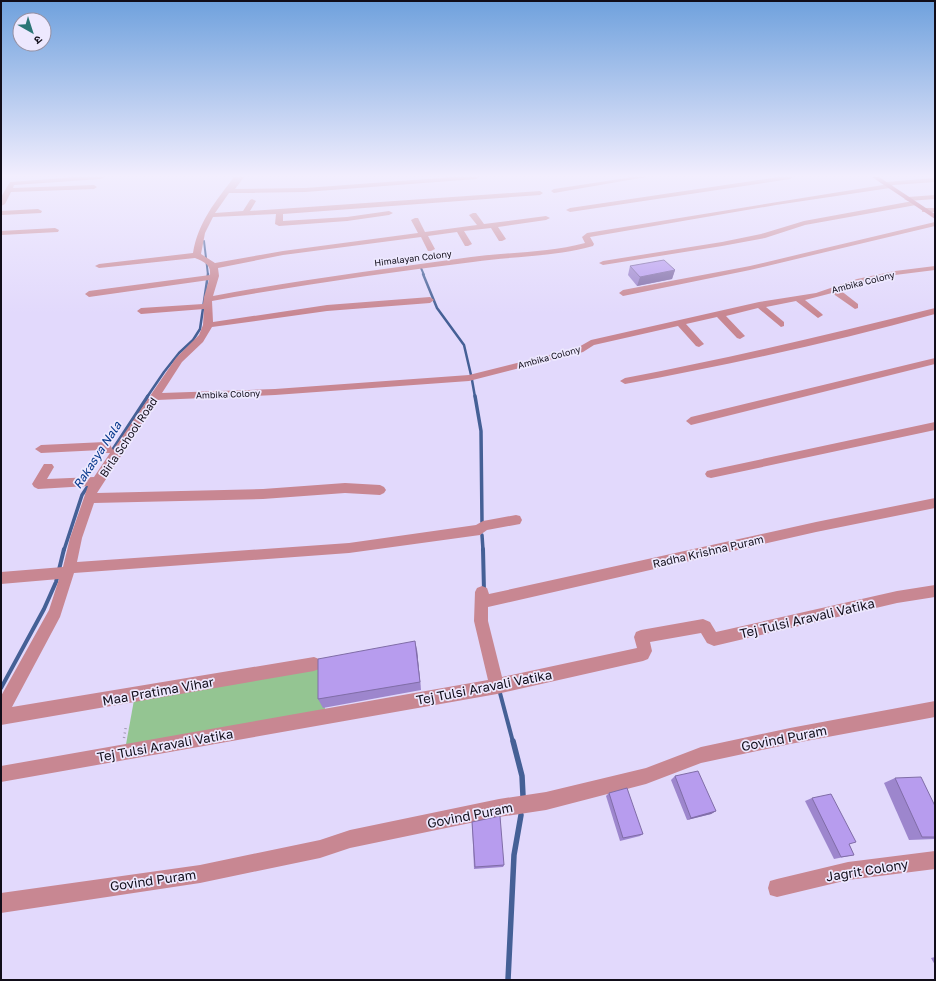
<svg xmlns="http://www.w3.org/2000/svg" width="936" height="981" font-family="'Golos Text','Noto Sans Devanagari',sans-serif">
	<rect width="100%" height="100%" fill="#e2d9fc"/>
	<polygon fill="#94c592" points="323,668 325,710 125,750 134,700 211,684"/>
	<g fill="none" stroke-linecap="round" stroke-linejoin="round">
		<g stroke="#456096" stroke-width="2">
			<polyline points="204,241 208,275"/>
			<polyline points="421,268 424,275"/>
		</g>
		<g stroke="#456096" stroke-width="2.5">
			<polyline points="423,274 437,308 464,345 471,375"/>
			<polyline points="472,380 475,397"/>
			<polyline points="147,397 164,372 179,353 193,340 200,329 208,274"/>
		</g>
		<g stroke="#456096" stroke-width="3.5">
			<polyline points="475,396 481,431 482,522"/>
			<polyline points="112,451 148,396"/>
			<polyline points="482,535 483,550"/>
			<polyline points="64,550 82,495 90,483"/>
		</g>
		<g stroke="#456096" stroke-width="4">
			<polyline points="483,549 484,591"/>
			<polyline points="1,688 44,609 56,582 64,549"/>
			<polyline points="500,693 513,742"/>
		</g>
		<g stroke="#456096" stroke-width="5.5">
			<polyline points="513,741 522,776 523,796"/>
			<polyline points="508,980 514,855 521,815"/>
		</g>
		<polyline stroke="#a199b5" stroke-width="2.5" stroke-dasharray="1 3.5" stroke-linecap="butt" points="124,738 126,726"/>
		<polygon fill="#c88792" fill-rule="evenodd" points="240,177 244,177 235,189 226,192 226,190 233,187"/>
		<g fill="#c88792" fill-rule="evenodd">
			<polygon points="77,177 104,177 101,179 14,185 13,188 94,185 97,187 94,189 11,192 5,204 1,206 1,197 10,182"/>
			<path d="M234,177H240L232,189L305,188L455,177H479L476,179L305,192L229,193L215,213L243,211L250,200L252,199L256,201L250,211L540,191L543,193L540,195L283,214V221L347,217L389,211L393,213L389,215L347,221L279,226L275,224L276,214L213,217L205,233L201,254L215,263L283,251L418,233L411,220L415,218H418L425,232L477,225L469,215L473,213H476L484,224L546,216L550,218L546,220L498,227L506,239L502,241H499L491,228L464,231L472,244L468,246H465L457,232L428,236L435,249L431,251H428L421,237L283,255L218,268L219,276L213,296C298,280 385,269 471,257C509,252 548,253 585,243L582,237L587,233L883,185L886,182L935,178V182L893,185L890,188L776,205L590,237L594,244L593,246C553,257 513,256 473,262C386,273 299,285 212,301L213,322L327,305L430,297L434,300L430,303L327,311L212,327L203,342L182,362L162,393L275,389L469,375L577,348L591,340L759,302L816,293L857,279L895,271L935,266V270L895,275L840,290L858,304V308L855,309L832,293L805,300L821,313L823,315L818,318L796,301L766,307L784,322V326L781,327L758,308L726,316L745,336L740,339L737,338L717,317L686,324L704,344L699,347L696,346L678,326L594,345L583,352L469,381L275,395L157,400L97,493L263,489L345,483L380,485L384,487L386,490L384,493L380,495L345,493L263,499L94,503L82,538L77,562L349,543L476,525L483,521L516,515L520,516L522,520L520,524L487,530L480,535L349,553L74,573L60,617L12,707L314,657L319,659L321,664L319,669L314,671L1,725V696L49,610L59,579L1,584V572L63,567L70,538L88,486L38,489L34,487L32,484L44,464H52L54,467L47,479L94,477L110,453H103L101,450L41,453L35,449L41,445L105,442L109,443L113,450L176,358L199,335L203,325L204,309L141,314L137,311L141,308L203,304L204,297L209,280L89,297L85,294L89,291L210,275C211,264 204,262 195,258L99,268L95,266L99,264L193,253C198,222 216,201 234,177Z"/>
			<polygon points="633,177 646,177 554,193 551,191 554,189"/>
			<polygon points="779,177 793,177 790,179 570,212 566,210 570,208"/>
			<polygon points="935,195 935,199 908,201 904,199 908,197"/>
			<polygon points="913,201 917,203 916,205 805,225 765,238 722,246 603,265 599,263 603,261 722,242 761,234 804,221"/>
			<rect x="922" y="208" width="13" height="4"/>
			<polygon points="38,209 42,211 41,213 1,215 1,211"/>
			<polygon points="935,222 935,226 750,270 623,296 619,293 623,290 750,266"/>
			<polygon points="55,228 59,230 58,232 1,235 1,231"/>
			<path d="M935,308V314C833,342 729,365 625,384L620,381L625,378C729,358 832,334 935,308Z"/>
			<polygon points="935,358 935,364 691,425 686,421 691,417"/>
			<polygon points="935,422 935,430 711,478 707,477 705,474 707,471 711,470"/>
			<polygon points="935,498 935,508 816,532 488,607 488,621 502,677 637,648 634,637 636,632 641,630 703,619 710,622 716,632 897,591 935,585 935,597 897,603 714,646 707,643 701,633 650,642 652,651 648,659 643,661 497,694 1,782 1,766 488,680 474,621 475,592 477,588 482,586 487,588 489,594 816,522"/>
			<polygon points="935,701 935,717 790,744 701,763 646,784 546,810 499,817 350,848 320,858 200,883 1,913 1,893 200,865 320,840 350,830 499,799 546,792 646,768 701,747 790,728"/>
			<polygon points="935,851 935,869 848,880 777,897 770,895 768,888 770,881 777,879 848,862"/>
		</g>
		<polygon fill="#b7596d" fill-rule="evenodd" points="872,177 879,177 935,214 935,219"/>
	</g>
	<g fill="#9d86cd">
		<polygon points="630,266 675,270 672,279 637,286 628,275"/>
		<polygon points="417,650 421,690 323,708 318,699"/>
		<polygon points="675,776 716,811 711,814 687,820 671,780"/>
		<polygon points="895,778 935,806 935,839 909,840 884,783"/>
		<polygon points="609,793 643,834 640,836 620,841 606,796"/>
		<polygon points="812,798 849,844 854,855 834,859 805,801"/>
		<polygon points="472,822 504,865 503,867 474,869"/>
		<polygon points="935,957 935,965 931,958"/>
	</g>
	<g fill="#806da7">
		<polygon points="675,270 672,279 637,286 640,277"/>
		<polygon points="415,641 417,650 421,690 420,682"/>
		<polygon points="716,811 711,814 687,820 691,818"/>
	</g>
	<g fill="#b79cee" stroke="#806da7">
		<polygon points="664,260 675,270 640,277 630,266"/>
		<polygon points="415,641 420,682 318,699 318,659"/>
		<polygon points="698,771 716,811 691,818 675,776"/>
		<polygon points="921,777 935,806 935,837 922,837 895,778"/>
		<polygon points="627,788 643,834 623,838 609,793"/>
		<polygon points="831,794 856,842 849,844 854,855 841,857 812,798"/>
		<polygon points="500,816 504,865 475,867 472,822"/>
	</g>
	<linearGradient id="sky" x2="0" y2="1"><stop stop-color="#6fa1dd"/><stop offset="0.56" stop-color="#f2eefe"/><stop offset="1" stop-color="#f2eefe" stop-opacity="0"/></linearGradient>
	<rect width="936" height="314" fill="url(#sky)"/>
	<g text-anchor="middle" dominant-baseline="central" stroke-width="3.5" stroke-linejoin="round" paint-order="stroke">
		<g font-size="9" fill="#110d19" stroke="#ede8fe">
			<text transform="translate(413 258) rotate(-7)">Himalayan Colony</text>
			<text transform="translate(863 282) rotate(-14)">Ambika Colony</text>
			<text transform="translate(549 357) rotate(-15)">Ambika Colony</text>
			<text transform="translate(228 394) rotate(-2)">Ambika Colony</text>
		</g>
		<g font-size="11" fill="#110d19" stroke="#ede8fe">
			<text transform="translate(128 437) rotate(-56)">Birla School Road</text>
			<text transform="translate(708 551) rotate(-13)">Radha Krishna Puram</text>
		</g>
		<g font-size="12" font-style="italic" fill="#04378b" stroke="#ede8fe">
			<text transform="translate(97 455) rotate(-57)">Rakasya Nala</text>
		</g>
		<g font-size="13" fill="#110d19" stroke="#ede8fe">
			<text transform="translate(807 618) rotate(-13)">Tej Tulsi Aravali Vatika</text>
			<text transform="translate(484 687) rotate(-11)">Tej Tulsi Aravali Vatika</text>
			<text transform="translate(158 691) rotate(-10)">Maa Pratima Vihar</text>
			<text transform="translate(784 738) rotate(-11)">Govind Puram</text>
			<text transform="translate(165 745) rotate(-10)">Tej Tulsi Aravali Vatika</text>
			<text transform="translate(470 815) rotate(-11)">Govind Puram</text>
			<text transform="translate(867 870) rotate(-9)">Jagrit Colony</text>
			<text transform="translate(153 880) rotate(-8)">Govind Puram</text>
		</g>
	</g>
	<rect width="936" height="981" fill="none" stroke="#110d19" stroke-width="4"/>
	<g transform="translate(32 32) rotate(141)"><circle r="19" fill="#ede8fe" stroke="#9590a2"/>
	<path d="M0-3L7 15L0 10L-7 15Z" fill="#2b7576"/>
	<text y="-6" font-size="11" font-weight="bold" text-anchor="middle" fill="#110d19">उ</text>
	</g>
</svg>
